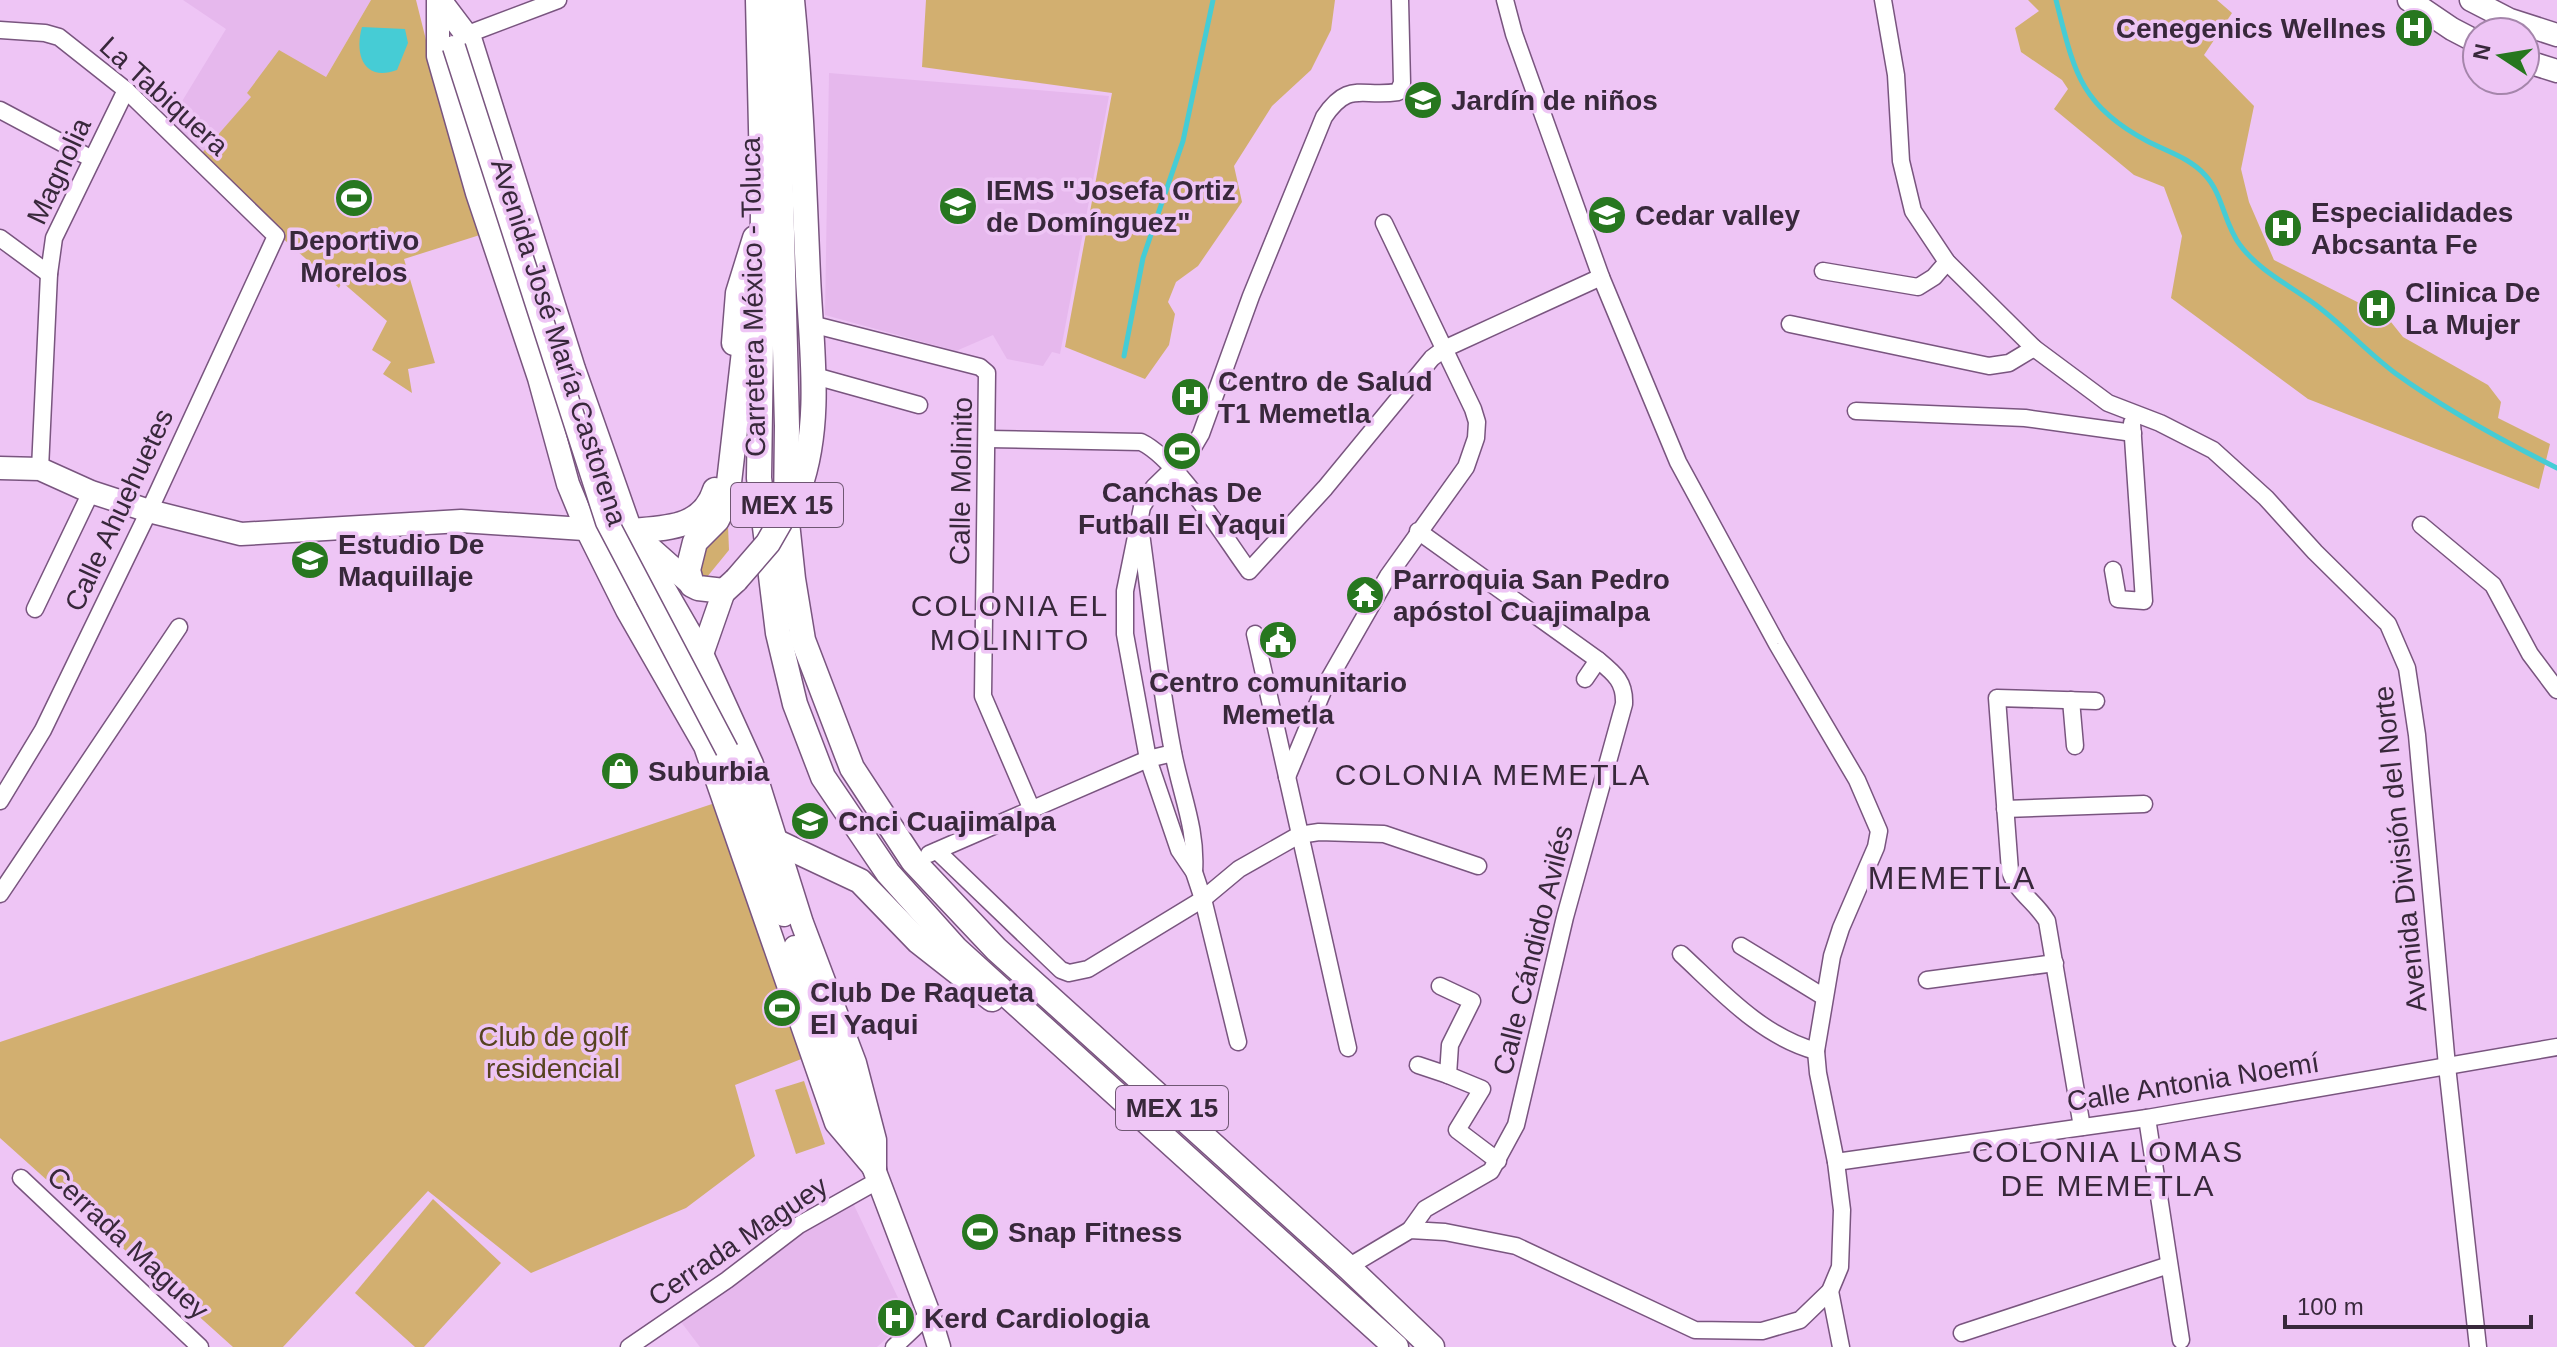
<svg xmlns="http://www.w3.org/2000/svg" width="2557" height="1347" font-family="Helvetica,sans-serif">
	<rect width="100%" height="100%" fill="#eec5f5"/>
	<g fill="#e6b8ed">
		<polygon points="183,0 371,0 326,77 247,93 252,97 203,152 170,121 226,29"/>
		<polygon points="829,73 1109,96 1060,354 1052,352 1043,366 1007,359 993,335 956,351 825,315"/>
		<polygon points="853,1203 908,1319 877,1347 700,1347 681,1322 786,1239"/>
	</g>
	<g fill="#d2af70">
		<polygon points="371,0 416,0 439,92 483,234 404,259 435,363 408,369 412,393 383,374 391,362 372,350 387,321 342,282 339,288 195,161 251,97 247,93 279,50 326,77"/>
		<polygon points="926,0 1335,0 1331,30 1311,70 1272,106 1234,166 1242,202 1198,266 1176,282 1168,302 1175,314 1169,345 1145,379 1065,347 1112,93 922,67"/>
		<polygon points="2028,0 2217,0 2232,13 2204,55 2254,106 2241,169 2249,202 2274,260 2387,317 2403,337 2488,385 2501,402 2498,418 2550,444 2539,489 2308,399 2171,298 2182,236 2164,187 2134,175 2054,109 2068,89 2062,80 2021,52 2015,28 2039,11"/>
		<polygon points="727,501 729,550 707,577 695,575 688,542"/>
		<polygon points="718,802 809,1056 735,1085 755,1156 686,1208 531,1273 428,1191 283,1347 233,1347 0,1138 0,1042"/>
		<polygon points="804,1081 825,1144 796,1154 775,1090"/>
		<polygon points="433,1199 501,1263 424,1347 415,1347 355,1293"/>
	</g>
	<path fill="#46ccd5" d="M362,27L405,29L408,43L397,70C364,82 354,55 362,27Z"/>
	<g fill="none" stroke-linecap="round" stroke-linejoin="round">
		<g stroke="#46ccd5" stroke-width="5">
			<path d="M2056,0C2074,70 2079,105 2147,141C2166,151 2190,158 2205,175C2223,194 2224,224 2240,245C2259,271 2291,286 2316,305C2344,326 2367,352 2395,373C2446,410 2501,440 2557,468"/>
			<polyline points="1124,356 1143,258 1183,141 1213,0"/>
		</g>
		<g stroke="#79557f" stroke-width="19">
			<g id="street">
				<polyline points="1883,0 1896,75 1901,161 1913,211 1947,262 2034,348 2108,403 2160,423 2213,450 2266,498 2315,552 2388,624 2407,668 2417,735 2447,1066 2478,1347"/>
				<polyline points="0,30 45,33 59,37 126,90 276,236 149,511 43,730 0,801"/>
				<polyline points="468,34 558,0"/>
				<polyline points="0,110 92,159"/>
				<polyline points="0,238 49,274"/>
				<polyline points="1823,271 1918,287 1934,277 1947,262"/>
				<polyline points="1790,324 1989,366 2009,363 2034,348"/>
				<polyline points="819,326 980,367 987,373 983,696 1032,810"/>
				<polyline points="822,378 919,405"/>
				<polyline points="1856,411 2025,418 2133,433"/>
				<path d="M987,439L1141,442C1177,459 1224,537 1249,571L1325,488L1432,358L1444,349L1601,277"/>
				<polyline points="40,469 49,274 54,238 126,90"/>
				<polyline points="2421,525 2493,585 2530,654 2557,690"/>
				<path d="M1141,533C1151,606 1159,680 1173,752C1181,794 1197,829 1194,872"/>
				<polyline points="2113,570 2118,599 2144,601 2132,423"/>
				<polyline points="35,609 91,492"/>
				<polyline points="1255,634 1348,1048"/>
				<polyline points="1585,679 1598,660"/>
				<polyline points="2071,700 2075,746"/>
				<polyline points="1287,777 1325,686 1388,576 1466,467 1476,438 1477,422 1473,409 1384,223"/>
				<polyline points="2005,809 2144,804"/>
				<polyline points="937,851 1061,970 1069,973 1088,969 1203,899 1239,869 1299,835 1319,832 1384,834 1478,866"/>
				<polyline points="929,854 1148,759 1173,753"/>
				<polyline points="0,894 179,627"/>
				<polyline points="1741,946 1824,997"/>
				<path d="M1681,954C1721,991 1761,1036 1816,1051"/>
				<polyline points="1927,980 2055,963"/>
				<polyline points="1440,986 1472,1001 1450,1045 1448,1075 1482,1089 1457,1130 1498,1161"/>
				<path d="M1238,1042L1203,899L1194,872L1179,850L1148,759L1125,634V591L1142,507L1154,487L1191,451L1201,434L1251,296L1324,117C1349,80 1361,98 1398,92L1402,83L1400,0"/>
				<polyline points="1418,1065 1448,1075"/>
				<polyline points="2147,1118 2181,1340"/>
				<path d="M2082,1127L2047,921C2036,902 2017,893 2010,871L1997,698L2096,701"/>
				<polyline points="1836,1162 2147,1118 2557,1047"/>
				<polyline points="21,1178 200,1347"/>
				<path d="M1410,1230L1425,1209L1491,1171L1516,1125L1565,917L1624,704C1625,682 1615,674 1598,660L1418,531"/>
				<polyline points="1348,1267 1410,1230 1445,1232 1516,1246 1695,1330 1762,1331 1800,1320 1830,1291 1840,1267 1842,1210 1836,1162 1818,1073 1816,1051 1832,956 1841,928 1876,847 1879,831 1857,780 1777,644 1678,462 1601,277 1514,34 1505,0"/>
				<polyline points="1830,1291 1841,1347"/>
				<polyline points="1962,1333 2169,1265"/>
				<polyline points="629,1347 727,1280 799,1225 879,1180"/>
				<polyline points="894,1347 929,1314"/>
			</g>
		</g>
		<g stroke="#79557f" stroke-width="25">
			<g id="secondary">
				<polyline points="438,0 438,56 477,193 539,378 568,484 587,530 627,610 705,746 836,1123 875,1169"/>
				<polyline points="440,0 471,41 574,369 631,531 702,654 752,764 802,923 855,1063 875,1140 875,1169"/>
				<polyline points="2409,0 2452,29 2477,42"/>
				<polyline points="2471,0 2510,20 2557,35"/>
				<polyline points="2525,61 2557,71"/>
				<polyline points="0,468 40,469 91,492 149,511 241,534 461,521 599,530"/>
				<polyline points="647,545 692,585"/>
				<polyline points="702,654 724,591"/>
				<polyline points="727,750 784,915"/>
				<polyline points="795,947 852,1111 929,1314 939,1347"/>
			</g>
		</g>
		<g stroke="#79557f" stroke-width="27">
			<g id="primary">
				<polyline points="758,0 763,213 759,478 778,633 795,704 823,777 888,873 956,949 1396,1347"/>
				<polyline points="776,0 787,426 786,513 793,579 803,640 852,768 913,861 996,949 1348,1267 1432,1347"/>
				<path d="M792,0C801,92 804,184 808,276C811,346 823,422 799,489"/>
				<polyline points="734,343 738,293 755,238"/>
				<path d="M631,531C665,528 703,529 715,490"/>
				<polyline points="736,580 724,591 698,588 692,585 688,570 695,542 717,520 727,500 747,325"/>
				<polyline points="777,842 860,881 918,941 992,999"/>
			</g>
		</g>
		<use href="#street" stroke="#fff" stroke-width="16"/>
		<use href="#secondary" stroke="#fff" stroke-width="22"/>
		<use href="#primary" stroke="#fff" stroke-width="24"/>
		<g stroke="#79557f" stroke-width="25" stroke-linecap="butt">
			<polyline id="secondary-bridge" points="454,47 607,522 727,750"/>
		</g>
		<g stroke="#79557f" stroke-width="27" stroke-linecap="butt">
			<polyline id="primary-bridge" points="736,580 768,543 799,489"/>
		</g>
		<use href="#secondary-bridge" stroke="#fff" stroke-width="22"/>
		<use href="#primary-bridge" stroke="#fff" stroke-width="24"/>
	</g>
	<defs>
		<g id="hospital-disc" transform="scale(2)"><circle r="9.5" fill="#27771f" stroke="#eec5f5"/><path d="M-5-5h3v3.5h4V-5h3V5h-3V1.5h-4V5h-3Z" fill="#fff"/></g>
		<g id="school-disc" transform="scale(2)"><circle r="9.5" fill="#27771f" stroke="#eec5f5"/><path d="M0-5L7-2L0 1L-7-2ZM-4 1L0 2.5L4 1V4Q0 6-4 4Z" fill="#fff"/></g>
		<g id="stadium-disc" transform="scale(2)"><circle r="9.5" fill="#27771f" stroke="#eec5f5"/><path d="M0-5a6.5 5 0 1 0 0 10a6.5 5 0 1 0 0-10ZM-3.5-1.8h7v3.6h-7Z" fill="#fff"/></g>
		<g id="university-disc" transform="scale(2)"><circle r="9.5" fill="#27771f" stroke="#eec5f5"/><path d="M0-5L7-2L0 1L-7-2ZM-4 1L0 2.5L4 1V4Q0 6-4 4Z" fill="#fff"/></g>
		<g id="temple-disc" transform="scale(2)"><circle r="9.5" fill="#27771f" stroke="#eec5f5"/><path d="M0-6L5-2H3V0L6.5 2.5H4V6H1.5V3h-3V6H-4V2.5H-6.5L-3 0V-2H-5Z" fill="#fff"/></g>
		<g id="civic-disc" transform="scale(2)"><circle r="9.5" fill="#27771f" stroke="#eec5f5"/><path d="M-.6-6.5H3V-4.5H.6V-3L4-1V1h2V6H-6V1h2V-1L-.6-3ZM-1.2 2.5V6h2.4V2.5Z" fill="#fff"/></g>
		<g id="shop-disc" transform="scale(2)"><circle r="9.5" fill="#27771f" stroke="#eec5f5"/><path d="M-5-2.5h2.3a2.7 3.5 0 0 1 5.4 0H5L5.5 6h-11ZM-1.5-2.5h3a1.5 2.3 0 0 0-3 0Z" fill="#fff"/></g>
	</defs>
	<g fill-rule="evenodd">
		<use href="#hospital-disc" x="2414" y="28"/>
		<use href="#school-disc" x="1423" y="100"/>
		<use href="#stadium-disc" x="354" y="198"/>
		<use href="#school-disc" x="958" y="206"/>
		<use href="#school-disc" x="1607" y="215"/>
		<use href="#hospital-disc" x="2283" y="228"/>
		<use href="#hospital-disc" x="2377" y="308"/>
		<use href="#hospital-disc" x="1190" y="397"/>
		<use href="#stadium-disc" x="1182" y="451"/>
		<use href="#university-disc" x="310" y="560"/>
		<use href="#temple-disc" x="1365" y="595"/>
		<use href="#civic-disc" x="1278" y="640"/>
		<use href="#shop-disc" x="620" y="771"/>
		<use href="#university-disc" x="810" y="821"/>
		<use href="#stadium-disc" x="782" y="1008"/>
		<use href="#stadium-disc" x="980" y="1232"/>
		<use href="#hospital-disc" x="896" y="1318"/>
	</g>
	<g text-anchor="middle" dominant-baseline="central" stroke-width="7" stroke-linejoin="round" paint-order="stroke">
		<g fill="#eec5f5" stroke="#6f5773" stroke-width="2">
			<rect x="731" y="483" width="112" height="44" rx="6"/>
			<rect x="1116" y="1086" width="112" height="44" rx="6"/>
		</g>
		<g font-size="26" font-weight="bold" fill="#38283b">
			<text x="787" y="505">MEX 15</text>
			<text x="1172" y="1108">MEX 15</text>
		</g>
		<g font-size="28" font-weight="bold" fill="#38283b" stroke="#eec5f5" text-anchor="start">
			<text x="2386" y="28" text-anchor="end">Cenegenics Wellnes</text>
			<text x="1451" y="100">Jardín de niños</text>
			<text x="986" y="190">IEMS "Josefa Ortiz<tspan x="986" dy="32">de Domínguez"</tspan></text>
			<text x="2311" y="212">Especialidades<tspan x="2311" dy="32">Abcsanta Fe</tspan></text>
			<text x="1635" y="215">Cedar valley</text>
			<text x="354" y="240" text-anchor="middle">Deportivo<tspan x="354" dy="32">Morelos</tspan></text>
			<text x="2405" y="292">Clinica De<tspan x="2405" dy="32">La Mujer</tspan></text>
			<text x="1218" y="381">Centro de Salud<tspan x="1218" dy="32">T1 Memetla</tspan></text>
			<text x="1182" y="492" text-anchor="middle">Canchas De<tspan x="1182" dy="32">Futball El Yaqui</tspan></text>
			<text x="338" y="544">Estudio De<tspan x="338" dy="32">Maquillaje</tspan></text>
			<text x="1393" y="579">Parroquia San Pedro<tspan x="1393" dy="32">apóstol Cuajimalpa</tspan></text>
			<text x="1278" y="682" text-anchor="middle">Centro comunitario<tspan x="1278" dy="32">Memetla</tspan></text>
			<text x="648" y="771">Suburbia</text>
			<text x="838" y="821">Cnci Cuajimalpa</text>
			<text x="810" y="992">Club De Raqueta<tspan x="810" dy="32">El Yaqui</tspan></text>
			<text x="1008" y="1232">Snap Fitness</text>
			<text x="924" y="1318">Kerd Cardiologia</text>
		</g>
		<g font-size="28" fill="#38283b" stroke="#eec5f5">
			<text transform="translate(164 96) rotate(42)">La Tabiquera</text>
			<text transform="translate(59 171) rotate(-65)">Magnolia</text>
			<text transform="translate(753 297) rotate(-91)">Carretera México - Toluca</text>
			<text transform="translate(559 342) rotate(72)">Avenida José María Castorena</text>
			<text transform="translate(961 481) rotate(-89)">Calle Molinito</text>
			<text transform="translate(119 510) rotate(-65)">Calle Ahuehuetes</text>
			<text transform="translate(2400 849) rotate(-96)">Avenida División del Norte</text>
			<text transform="translate(1533 950) rotate(-76)">Calle Cándido Avilés</text>
			<text transform="translate(2193 1082) rotate(-9)">Calle Antonia Noemí</text>
			<text transform="translate(738 1241) rotate(-34)">Cerrada Maguey</text>
			<text transform="translate(128 1243) rotate(43)">Cerrada Maguey</text>
		</g>
		<g font-size="28" fill="#56431f" stroke="#eec5f5">
			<text x="553" y="1036">Club de golf<tspan x="553" dy="32">residencial</tspan></text>
		</g>
		<g font-size="30" letter-spacing="2" fill="#38283b" stroke="#eec5f5">
			<text x="1010" y="605">COLONIA EL<tspan x="1010" dy="34">MOLINITO</tspan></text>
			<text x="1493" y="774">COLONIA MEMETLA</text>
			<text x="2108" y="1151">COLONIA LOMAS<tspan x="2108" dy="34">DE MEMETLA</tspan></text>
		</g>
		<g font-size="32" letter-spacing="2" fill="#38283b" stroke="#eec5f5">
			<text x="1952" y="878">MEMETLA</text>
		</g>
	</g>
	<g transform="translate(2501 56) rotate(282)"><circle r="38" fill="#eec5f5" stroke="#a586ab" stroke-width="2"/>
	<path d="M0-6L14 30L0 20L-14 30Z" fill="#27771f"/>
	<text y="-12" font-size="22" font-weight="bold" text-anchor="middle" fill="#38283b">N</text>
	</g>
	<path d="M2285 1315v12h246v-12" fill="none" stroke="#38283b" stroke-width="4"/>
	<text x="2297" y="1315" font-size="24" fill="#38283b" stroke="#eec5f5" stroke-width="6" paint-order="stroke">100 m</text>
</svg>
